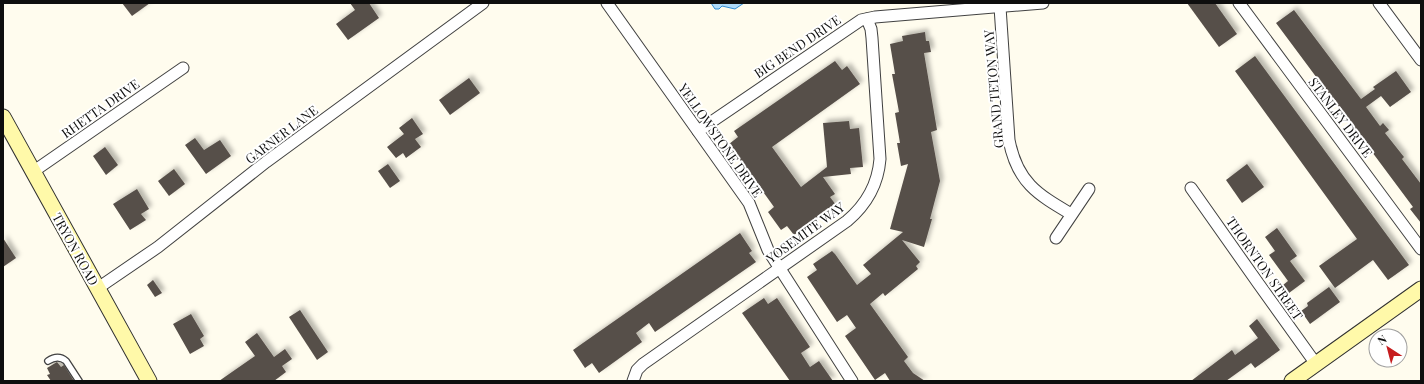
<svg xmlns="http://www.w3.org/2000/svg" width="1424" height="384" font-family="'Playfair Display',serif">
	<defs>
		<filter id="shadow"><feDropShadow dx="3.5" dy="-3.5" stdDeviation="2" flood-color="#0004"/></filter>
	</defs>
	<rect width="100%" height="100%" fill="#fffcee"/>
	<polygon fill="#afdbfa" stroke="#328ed5" points="711,3 744,3 735,9 722,6 719,9 715,9"/>
	<g fill="#574f49" filter="url(#shadow)">
		<polygon points="122,3 150,3 132,16"/>
		<polygon points="350,3 369,3 379,18 348,40 336,24 355,10"/>
		<polygon points="1187,3 1215,3 1237,34 1219,47"/>
		<polygon points="1294,10 1361,99 1375,89 1373,87 1396,71 1411,92 1390,107 1381,96 1366,107 1380,126 1383,123 1389,130 1385,133 1404,157 1402,159 1421,184 1421,223 1410,209 1413,207 1276,23"/>
		<polygon points="925,32 926,41 929,41 931,52 924,53 937,130 931,132 940,181 930,219 932,219 924,247 902,240 920,262 916,266 918,269 885,296 883,293 870,304 908,357 904,361 913,373 925,381 890,381 885,373 875,380 845,336 856,328 847,315 837,322 807,277 817,270 813,264 832,251 835,254 857,285 871,274 863,265 903,232 890,229 908,164 901,166 897,143 900,143 895,113 899,112 892,74 895,74 890,44 903,41 902,36"/>
		<polygon points="1255,56 1409,265 1388,280 1373,260 1335,288 1319,266 1357,239 1235,71"/>
		<polygon points="835,61 842,70 847,66 860,84 772,147 801,187 827,167 823,123 849,121 850,129 859,128 863,167 850,168 851,174 823,177 835,194 830,197 836,205 794,235 787,226 781,230 768,212 774,207 751,175 750,175 729,144 738,137 734,131"/>
		<polygon points="469,78 480,93 450,115 439,100"/>
		<polygon points="412,118 423,134 415,139 421,147 406,158 403,153 396,158 387,147 404,134 399,128"/>
		<polygon points="195,138 204,150 220,140 231,156 206,174 185,145"/>
		<polygon points="105,147 118,165 106,175 93,156"/>
		<polygon points="388,164 400,181 390,188 378,171"/>
		<polygon points="1247,164 1264,187 1242,203 1226,180"/>
		<polygon points="174,169 185,184 169,196 158,181"/>
		<polygon points="137,189 149,209 141,214 146,220 130,230 113,204"/>
		<polygon points="1277,228 1297,256 1290,261 1305,281 1289,293 1283,285 1288,281 1269,255 1275,251 1265,237"/>
		<polygon points="740,233 752,251 749,253 756,262 655,332 649,323 636,333 642,342 599,373 592,363 585,368 573,350"/>
		<polygon points="3,238 16,258 3,267"/>
		<polygon points="153,280 162,293 155,297 147,285"/>
		<polygon points="1329,287 1340,302 1310,324 1301,311 1308,306 1307,303"/>
		<polygon points="764,298 768,304 777,298 810,347 801,353 810,367 819,361 833,381 790,381 742,313"/>
		<polygon points="300,310 328,352 317,360 289,317"/>
		<polygon points="191,314 204,336 200,339 204,346 190,354 173,324"/>
		<polygon points="1257,319 1280,350 1255,368 1251,363 1226,381 1191,381 1232,350 1235,355 1258,338 1249,326"/>
		<polygon points="257,333 274,357 285,349 292,359 282,366 286,372 274,381 219,381 255,356 245,342"/>
		<polygon points="57,362 61,367 64,365 74,381 51,381 47,375 50,374 47,368"/>
	</g>
	<g fill="none" stroke-linecap="round" stroke-linejoin="round">
		<g stroke="#414141" stroke-width="8">
			<path id="lane" d="M48,361C54,357 60,356 66,361L79,381"/>
		</g>
		<g stroke="#414141" stroke-width="13">
			<g id="street">
				<polyline points="607,3 749,203 768,250 852,381"/>
				<polyline points="1239,3 1421,249"/>
				<polyline points="1379,3 1421,60"/>
				<path d="M1000,7L1009,140C1017,182 1037,194 1071,214"/>
				<polyline points="698,131 861,20 875,17 1043,3"/>
				<polyline points="34,171 183,68"/>
				<polyline points="1191,188 1258,283 1316,364"/>
				<polyline points="1056,238 1089,189"/>
				<polyline points="98,288 158,247 266,162 483,3"/>
				<path d="M633,381L637,370L643,364L847,221C866,205 878,184 880,159L872,38L871,29L867,19"/>
			</g>
		</g>
		<g stroke="#303030" stroke-width="17">
			<g id="secondary">
				<polyline points="3,117 149,381"/>
				<polyline points="1292,381 1421,289"/>
			</g>
		</g>
		<use href="#lane" stroke="#fff" stroke-width="5.5"/>
		<use href="#street" stroke="#fff" stroke-width="11"/>
		<use href="#secondary" stroke="#fff9a9" stroke-width="15"/>
	</g>
	<g text-anchor="middle" dominant-baseline="central" stroke-width="4" stroke-linejoin="round" paint-order="stroke">
		<g font-size="13" fill="#0e0e0e" stroke="#fff">
			<text transform="translate(797 46) rotate(-34)">BIG BEND DRIVE</text>
			<text transform="translate(993 89) rotate(-95)">GRAND TETON WAY</text>
			<text transform="translate(100 108) rotate(-35)">RHETTA DRIVE</text>
			<text transform="translate(1341 117) rotate(53)">STANLEY DRIVE</text>
			<text transform="translate(281 134) rotate(-37)">GARNER LANE</text>
			<text transform="translate(721 140) rotate(55)">YELLOWSTONE DRIVE</text>
			<text transform="translate(805 232) rotate(-36)">YOSEMITE WAY</text>
			<text transform="translate(76 249) rotate(61)">TRYON ROAD</text>
			<text transform="translate(1265 268) rotate(55)">THORNTON STREET</text>
		</g>
	</g>
	<rect width="1424" height="384" fill="none" stroke="#0e0e0e" stroke-width="8"/>
	<g transform="translate(1388 348) rotate(324)"><circle r="19" fill="#ffffff" stroke="#9f9f9f"/>
	<path d="M0-3L7 15L0 10L-7 15Z" fill="#c61d1f"/>
	<text y="-6" font-size="11" font-weight="bold" text-anchor="middle" fill="#0e0e0e">N</text>
	</g>
</svg>
